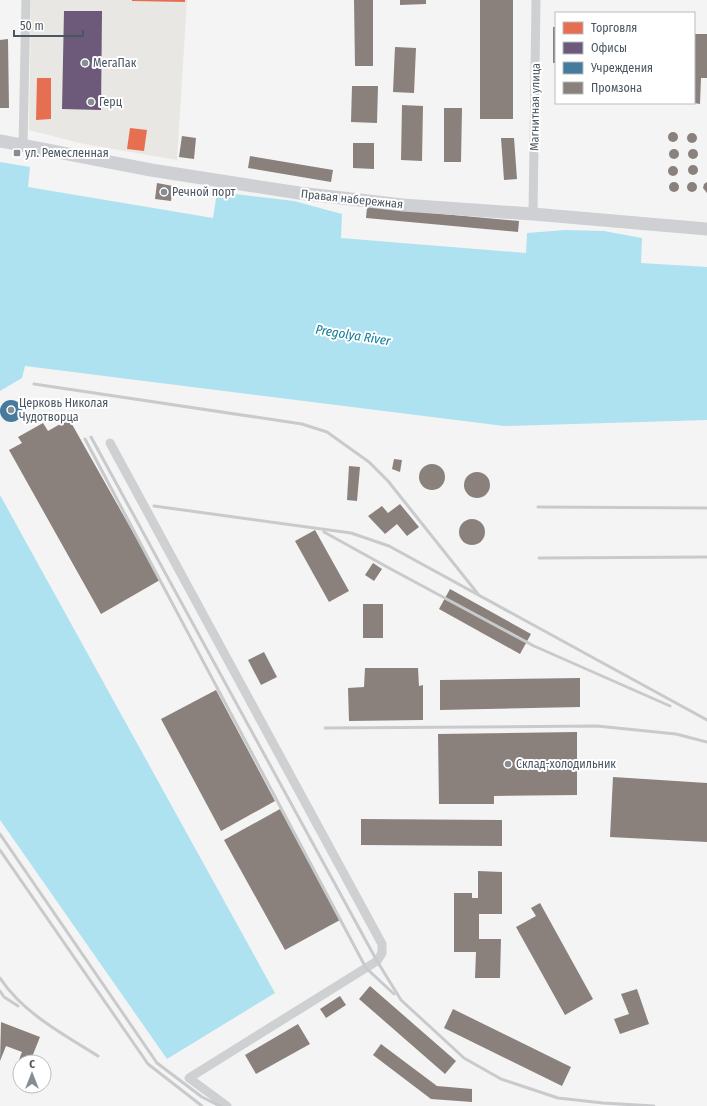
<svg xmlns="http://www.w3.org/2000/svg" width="707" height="1106" font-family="'Fira Sans Condensed',sans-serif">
	<rect width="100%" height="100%" fill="#f4f4f4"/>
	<polygon fill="#e8e7e3" points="31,0 187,0 177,160 84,144 29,130"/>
	<g fill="#aee2f0">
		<polygon points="0,162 30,167 28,187 213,218 217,192 294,201 342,214 341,238 526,253 527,233 565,230 604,231 642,238 641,263 707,267 707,420 504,426 25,366 22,378 0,391"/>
		<polygon points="0,495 275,993 167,1059 0,820"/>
	</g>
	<g fill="#e76f51">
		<polygon points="132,0 185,0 185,2 132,1"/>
		<polygon points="37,78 51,78 51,119 36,120"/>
		<polygon points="130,128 147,130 144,151 127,149"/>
	</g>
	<polygon fill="#6d597a" points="64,11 102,11 101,110 62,109"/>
	<circle fill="#457b9d" cx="11" cy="411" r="11"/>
	<g fill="#8a817c">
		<polygon points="354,0 373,0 373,66 355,66"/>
		<polygon points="400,0 426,0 426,4 400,5"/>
		<rect x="480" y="0" width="33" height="119"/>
		<rect x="553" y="27" width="3" height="36"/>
		<polygon points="694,34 707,34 707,78 701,78 700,104 694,103"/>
		<polygon points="8,39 9,108 0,108 0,40"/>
		<polygon points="395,47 416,48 414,93 393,92"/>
		<polygon points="352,86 378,86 377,123 351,122"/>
		<polygon points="402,105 423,106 422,161 401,160"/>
		<polygon points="444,108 462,108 461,162 444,162"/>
		<circle cx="673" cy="137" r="5"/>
		<circle cx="692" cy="138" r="5"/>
		<polygon points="182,136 196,138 194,159 179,157"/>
		<polygon points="501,138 514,138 517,179 504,180"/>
		<polygon points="353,143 374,143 374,169 353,168"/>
		<circle cx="693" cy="154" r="5"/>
		<circle cx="674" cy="154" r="5"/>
		<polygon points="250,156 333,170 331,182 248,168"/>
		<circle cx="693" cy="170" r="5"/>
		<circle cx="673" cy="171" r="5"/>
		<circle cx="692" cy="187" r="5"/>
		<circle cx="674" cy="187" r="5"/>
		<polygon points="707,182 707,193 703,188 704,184"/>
		<polygon points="157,183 173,186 171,201 155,199"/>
		<polygon points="367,207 519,221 518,232 366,218"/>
		<polygon points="69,419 160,580 101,614 9,450 22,443 18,437 43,423 48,431"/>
		<polygon points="394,459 402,460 400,472 392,469"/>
		<circle cx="432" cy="477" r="13"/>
		<polygon points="349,466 360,467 357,501 347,500"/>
		<circle cx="477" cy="485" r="13"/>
		<polygon points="400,504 419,527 407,536 397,524 385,534 368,516 382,506 388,513"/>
		<circle cx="472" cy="532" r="13"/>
		<polygon points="315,530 349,591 329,602 295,541"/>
		<polygon points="373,563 382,569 374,581 365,575"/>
		<polygon points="450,589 531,634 520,654 439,609"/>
		<rect x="363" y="604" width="20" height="34"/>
		<polygon points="264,652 277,677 261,685 248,660"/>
		<polygon points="365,668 418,668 419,686 423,685 423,720 349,721 348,688 364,687"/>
		<polygon points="580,678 580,707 440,710 440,680"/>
		<polygon points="216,690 275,801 221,831 161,719"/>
		<polygon points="577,732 577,795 494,796 494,804 439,804 438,734"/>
		<polygon points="613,777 707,783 707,842 610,837"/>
		<polygon points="280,809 340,920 285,950 224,840"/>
		<polygon points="361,819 502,820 502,846 361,845"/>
		<polygon points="478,871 502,872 502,914 479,914 479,939 501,939 500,978 475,978 476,952 454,952 454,893 472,893 472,898 478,898"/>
		<polygon points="540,903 593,999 565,1015 516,927 536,916 531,908"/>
		<polygon points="370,986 456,1061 445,1074 359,999"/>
		<polygon points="637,989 649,1024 620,1034 614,1019 629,1014 621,994"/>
		<polygon points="340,996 346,1005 326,1018 320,1009"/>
		<polygon points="453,1009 571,1067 562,1086 444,1028"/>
		<polygon points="1,1022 40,1037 30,1062 20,1062 20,1075 14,1073 22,1052 6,1046 0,1061"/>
		<polygon points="298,1024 310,1044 256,1074 245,1055"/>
		<polygon points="381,1044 437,1086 472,1089 472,1102 431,1099 373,1055"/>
	</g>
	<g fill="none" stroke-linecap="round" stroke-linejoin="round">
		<g stroke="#ced0d2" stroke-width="9">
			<polyline points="23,145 26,0"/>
			<polyline points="533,214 536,0"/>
			<polyline points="110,443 382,944 382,953 377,961 189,1078 227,1106"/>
		</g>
		<polyline stroke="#ced0d4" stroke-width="13" points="0,141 151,170 299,193 403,205 533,214 707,229"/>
		<g stroke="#c9cacc" stroke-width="3">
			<polyline points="34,384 302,424 327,432 369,462 388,481 478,594"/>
			<polyline points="91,437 377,961 401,1000 464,1058 501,1079 558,1098 603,1103 654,1106"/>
			<polyline points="85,439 366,968 394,994"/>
			<polyline points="154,506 351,533 389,546 707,720"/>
			<polyline points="538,507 707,508"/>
			<polyline points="324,532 389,568 534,646 670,706"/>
			<polyline points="539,558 707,557"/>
			<polyline points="325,728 597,726 676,734 707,742"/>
			<polyline points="0,834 157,1063 202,1097 220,1106"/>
			<polyline points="0,850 148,1064 202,1106"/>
			<path d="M0,978C23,1013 63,1034 98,1056"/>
			<polyline points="0,991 4,997 18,1006"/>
		</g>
	</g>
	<g fill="#868d94" stroke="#fff" stroke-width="1.5">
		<circle cx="85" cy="63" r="4"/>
		<circle cx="91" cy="102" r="4"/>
		<rect x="13" y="149" width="8" height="8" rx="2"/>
		<circle cx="164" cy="192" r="4"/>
		<circle cx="11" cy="410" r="4"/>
		<circle cx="508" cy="764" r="4"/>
	</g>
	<g text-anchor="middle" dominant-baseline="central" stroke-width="4" stroke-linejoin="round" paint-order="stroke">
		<g font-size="12" fill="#4a5661" stroke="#fff" text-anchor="start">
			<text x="93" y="63">МегаПак</text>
			<text x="99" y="102">Герц</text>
			<text x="25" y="153">ул. Ремесленная</text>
			<text x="172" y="192">Речной порт</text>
			<text x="19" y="403">Церковь Николая<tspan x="19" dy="14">Чудотворца</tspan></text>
			<text x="516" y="764">Склад-холодильник</text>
		</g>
		<g font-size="12" fill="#4a5661" stroke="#fff">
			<text transform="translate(535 107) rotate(-89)">Магнитная улица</text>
			<text transform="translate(352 199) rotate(6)">Правая набережная</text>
		</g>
		<g font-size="13" font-style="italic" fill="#0c7c9b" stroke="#fff">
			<text transform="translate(353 335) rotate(9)">Pregolya River</text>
		</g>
	</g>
	<rect x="555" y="12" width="140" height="92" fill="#ffffff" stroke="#b7bbc0"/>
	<rect x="563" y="22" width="20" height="12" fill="#e76f51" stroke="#b7bbc0"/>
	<text x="591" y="32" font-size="12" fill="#4a5661">Торговля</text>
	<rect x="563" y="42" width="20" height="12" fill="#6d597a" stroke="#b7bbc0"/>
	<text x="591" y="52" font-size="12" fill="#4a5661">Офисы</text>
	<rect x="563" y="62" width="20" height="12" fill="#457b9d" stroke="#b7bbc0"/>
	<text x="591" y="72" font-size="12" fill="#4a5661">Учреждения</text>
	<rect x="563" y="82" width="20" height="12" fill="#8a817c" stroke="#b7bbc0"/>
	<text x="591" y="92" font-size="12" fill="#4a5661">Промзона</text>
	<g transform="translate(32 1074)"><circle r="19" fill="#ffffff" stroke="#b7bbc0"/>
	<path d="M0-3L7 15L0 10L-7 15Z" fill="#868d94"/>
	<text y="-6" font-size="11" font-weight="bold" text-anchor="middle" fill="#4a5661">С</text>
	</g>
	<path d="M14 30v6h69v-6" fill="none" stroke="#4a5661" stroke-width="2"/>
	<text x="20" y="30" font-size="12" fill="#4a5661" stroke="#ffffff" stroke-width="3" paint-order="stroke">50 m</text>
</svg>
